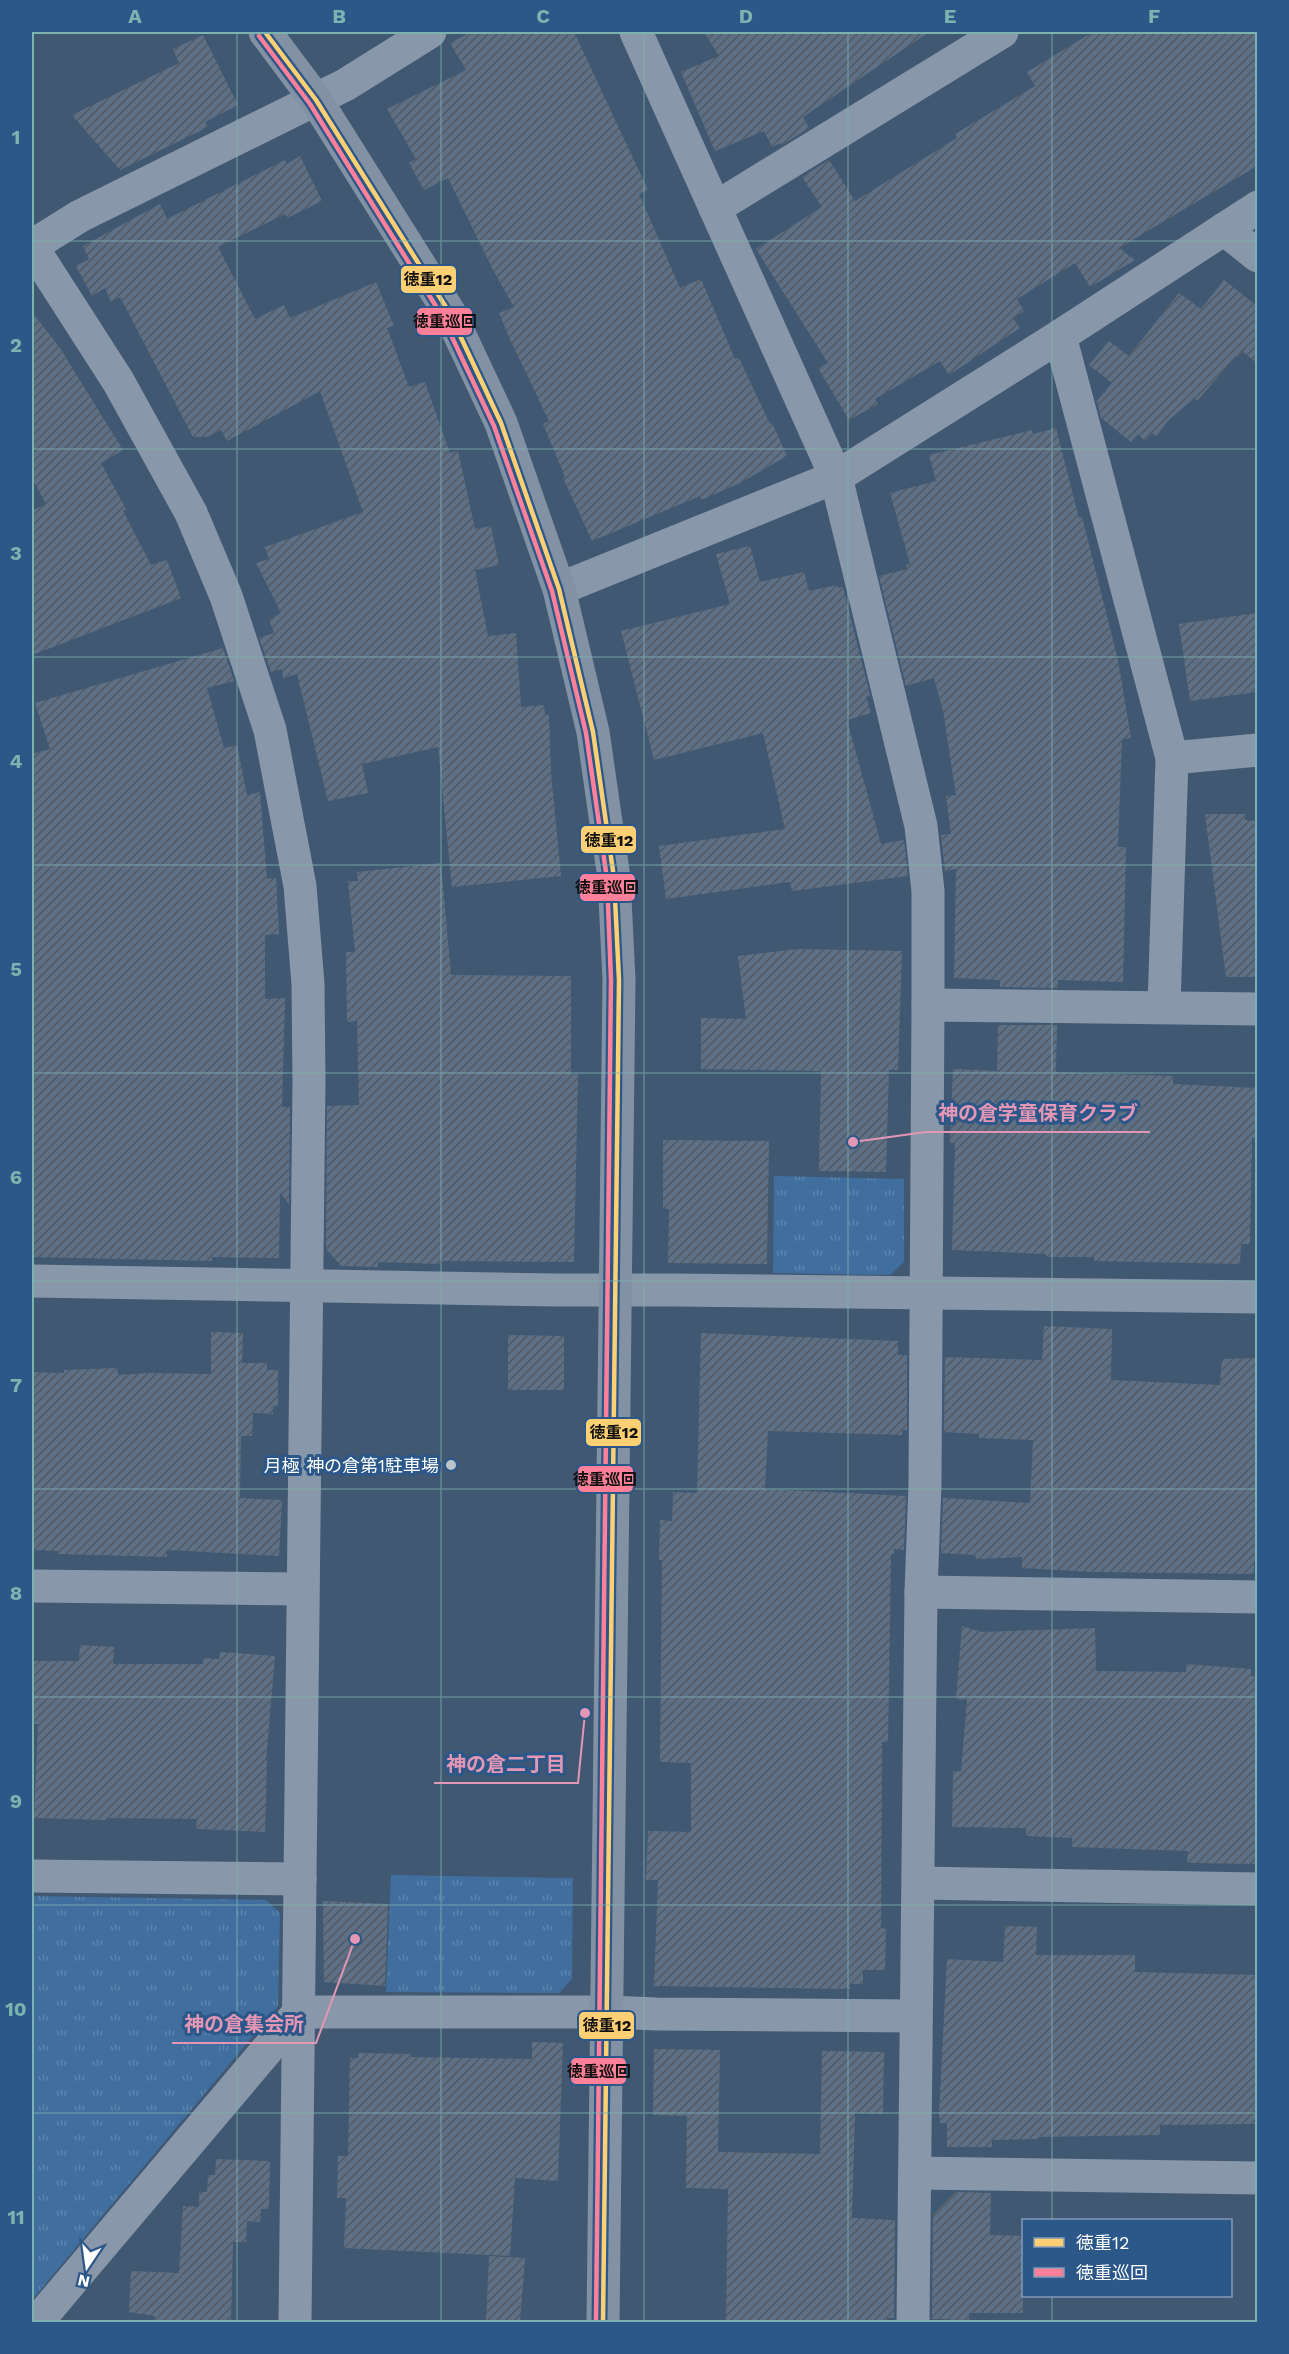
<svg xmlns="http://www.w3.org/2000/svg" width="1289" height="2354" font-family="'Work Sans','Noto Sans JP',sans-serif">
	<defs>
		<pattern id="grass-tufts" width="24" height="20" patternUnits="userSpaceOnUse" patternTransform="scale(1.5)"><rect width="24" height="20" fill="#406e9e"/><path d="M3 7l-1-3M5 7V3M7 7l1-3M15 17l-1-3M17 17v-4M19 17l1-3" fill="none" stroke="#5d84ad"/></pattern>
		<pattern id="building-hatch" width="6" height="6" patternUnits="userSpaceOnUse" patternTransform="scale(1.5)"><rect width="6" height="6" fill="#5e7085"/><path d="M-1 1l2-2M0 6l6-6M5 7l2-2" fill="none" stroke="#535a63"/></pattern>
	</defs>
	<rect width="100%" height="100%" fill="#415873"/>
	<g fill="url(#grass-tufts)">
		<polygon points="774,1176 904,1179 904,1262 890,1275 773,1273"/>
		<polygon points="391,1875 573,1878 572,1979 559,1993 386,1992"/>
		<polygon points="32,1896 266,1900 280,1913 278,2006 32,2300"/>
	</g>
	<g fill="url(#building-hatch)">
		<polygon points="471,32 574,32 648,190 639,194 680,288 701,279 735,359 739,358 770,424 772,423 787,456 740,483 701,500 700,496 592,541 563,478 565,477 543,424 549,421 509,337 499,313 514,307 492,268 448,178 424,190 409,163 416,159 387,109 466,70 450,43"/>
		<polygon points="704,32 929,32 803,117 809,128 782,145 780,143 772,147 764,131 715,151 681,72 719,56"/>
		<polygon points="1093,32 1257,32 1257,166 1119,248 1135,260 1090,287 1075,263 1017,299 1024,311 1013,318 1020,328 949,375 940,361 875,399 878,404 849,420 818,368 828,363 756,249 822,207 802,177 829,160 855,201 957,138 955,134 1035,86 1027,72"/>
		<polygon points="203,35 238,105 205,122 208,127 120,170 72,115 179,63 173,49"/>
		<polygon points="300,156 322,201 287,218 285,214 218,247 255,319 284,305 290,318 376,282 394,326 387,328 409,387 425,382 450,453 458,451 475,529 491,526 499,565 475,570 488,636 516,633 521,707 544,705 545,715 549,715 551,773 561,876 452,887 438,747 362,764 368,793 328,801 297,674 283,678 282,669 271,672 259,638 274,633 269,620 281,613 256,563 269,559 265,547 363,512 320,391 227,441 221,430 207,437 193,437 120,297 111,302 105,288 92,296 76,266 89,259 83,246 160,204 167,219 285,160 287,164"/>
		<polygon points="1224,280 1257,306 1257,363 1242,351 1238,357 1236,356 1197,401 1194,398 1168,421 1156,436 1152,433 1145,441 1138,434 1131,442 1101,418 1097,401 1112,383 1089,365 1109,341 1129,356 1179,293 1201,309"/>
		<polygon points="32,312 60,348 123,450 101,463 126,509 123,511 151,565 167,560 181,598 32,655 32,511 46,504 32,478"/>
		<polygon points="1056,428 1079,518 1082,517 1118,660 1131,738 1122,739 1118,847 1126,847 1123,982 1058,980 1058,988 1000,987 1000,980 954,978 956,869 945,871 941,835 951,834 946,796 956,795 943,711 934,678 906,686 879,576 907,569 906,565 910,564 890,493 936,481 929,455 1032,430 1033,434"/>
		<polygon points="750,546 760,582 804,572 809,591 837,585 838,588 843,587 870,695 866,697 871,713 847,720 881,844 904,840 908,876 792,891 790,882 666,899 659,846 785,829 763,733 654,760 621,631 730,604 716,554"/>
		<polygon points="1257,613 1257,692 1190,701 1179,624"/>
		<polygon points="223,648 234,681 207,688 224,748 237,745 247,795 260,792 267,879 276,878 279,934 265,935 265,999 285,998 282,1107 290,1107 289,1204 280,1193 279,1258 212,1257 212,1261 32,1257 32,754 50,749 35,703"/>
		<polygon points="1205,814 1245,814 1245,820 1257,821 1257,977 1226,977"/>
		<polygon points="441,863 451,975 571,976 571,1074 578,1074 574,1262 440,1261 440,1264 378,1262 378,1267 341,1266 326,1249 327,1106 359,1105 357,1021 347,1022 346,952 355,952 348,881 358,881 357,872"/>
		<polygon points="797,949 902,951 898,1070 889,1070 886,1172 819,1171 821,1071 701,1069 701,1018 746,1019 738,956"/>
		<polygon points="998,1025 1057,1025 1056,1072 1173,1076 1173,1084 1257,1088 1257,1138 1252,1138 1250,1244 1241,1244 1240,1264 1094,1261 1094,1257 1046,1257 1046,1254 952,1250 955,1143 950,1143 953,1069 997,1071"/>
		<polygon points="663,1140 769,1141 767,1264 668,1263 669,1209 663,1208"/>
		<polygon points="1044,1326 1112,1329 1111,1380 1220,1385 1222,1359 1257,1358 1257,1561 1254,1561 1254,1574 1093,1572 1022,1568 1022,1557 976,1559 975,1555 941,1553 943,1498 1030,1503 1033,1440 979,1438 979,1434 944,1432 945,1357 1042,1360"/>
		<polygon points="211,1332 243,1333 242,1363 267,1363 267,1370 278,1370 278,1406 273,1406 273,1414 253,1413 252,1436 241,1436 240,1498 282,1500 279,1556 167,1550 167,1557 58,1554 58,1551 34,1550 34,1544 32,1544 32,1372 64,1373 64,1370 117,1368 118,1375 148,1373 211,1374"/>
		<polygon points="701,1333 898,1341 898,1355 907,1355 907,1430 902,1430 902,1435 768,1431 765,1489 906,1496 904,1550 894,1549 894,1554 891,1554 888,1742 882,1742 881,1928 886,1929 885,1970 863,1970 863,1984 850,1984 850,1989 654,1986 658,1880 646,1880 648,1831 691,1832 691,1763 660,1762 662,1560 659,1560 660,1520 672,1521 673,1492 697,1493"/>
		<polygon points="508,1335 564,1336 564,1390 508,1390"/>
		<polygon points="962,1626 982,1632 1095,1628 1096,1671 1186,1672 1186,1664 1251,1669 1251,1676 1257,1677 1257,1864 1187,1863 1188,1851 1072,1847 1072,1838 1026,1836 1026,1828 952,1827 953,1771 961,1771 967,1700 956,1699"/>
		<polygon points="80,1645 114,1647 113,1664 203,1664 203,1658 219,1659 220,1652 275,1656 266,1761 267,1761 265,1832 196,1829 197,1819 106,1818 106,1820 34,1818 38,1724 32,1724 32,1661 79,1661"/>
		<polygon points="323,1901 388,1904 385,1986 324,1982"/>
		<polygon points="1005,1926 1037,1927 1036,1955 1135,1955 1135,1972 1257,1975 1257,2124 1160,2125 1160,2135 1038,2137 1038,2139 992,2140 992,2147 947,2147 947,2123 940,2123 939,2115 947,1959 1003,1962"/>
		<polygon points="532,2042 563,2043 558,2181 515,2178 510,2256 344,2248 346,2198 337,2198 338,2156 348,2156 350,2058 358,2058 358,2053 411,2054 411,2057 532,2059"/>
		<polygon points="654,2049 720,2050 718,2152 820,2154 822,2051 884,2052 883,2114 855,2113 852,2218 895,2220 894,2318 887,2318 887,2322 726,2322 728,2189 686,2188 687,2116 653,2115"/>
		<polygon points="216,2159 270,2161 269,2209 261,2209 260,2222 247,2221 246,2242 233,2242 231,2322 154,2322 155,2316 129,2312 131,2271 179,2273 183,2206 199,2207 199,2192 207,2192 208,2175 215,2175"/>
		<polygon points="956,2192 991,2193 990,2235 1023,2236 1023,2313 969,2313 969,2320 932,2319 933,2215"/>
		<polygon points="489,2256 525,2258 520,2322 486,2322"/>
	</g>
	<g fill="none" stroke-linecap="round" stroke-linejoin="round">
		<g stroke="#8897a9" stroke-width="33">
			<polyline points="636,32 836,477 921,826 928,891 928,1005 925,1484 921,1592 913,2322"/>
			<polyline points="715,208 1002,32"/>
			<polyline points="1224,229 1258,256"/>
			<polyline points="32,246 80,216 345,85 430,32"/>
			<polyline points="32,247 118,381 191,513 226,596 270,730 300,886 308,984 309,1081 295,2322"/>
			<polyline points="1060,336 1172,758 1164,1007"/>
			<polyline points="559,589 836,477 1060,336 1258,207"/>
			<polyline points="1172,758 1258,750"/>
			<polyline points="928,1005 1258,1009"/>
			<polyline points="32,1281 558,1290 676,1290 1258,1297"/>
			<polyline points="32,1586 302,1589"/>
			<polyline points="921,1592 1258,1597"/>
			<polyline points="32,1876 300,1879"/>
			<polyline points="920,1883 1258,1889"/>
			<polyline points="915,2173 1258,2178"/>
			<polyline points="37,2322 299,2012 608,2012 657,2014 916,2016"/>
		</g>
		<polyline stroke="#8292a4" stroke-width="33" points="265,32 316,100 449,312 501,423 559,589 593,732 614,878 619,980 603,2322"/>
		<g stroke="#2b5789" stroke-width="9">
			<polyline id="bus-1" points="265,32 316,100 449,312 501,423 559,589 593,732 614,878 619,980 603,2322"/>
		</g>
		<g stroke="#2b5789" stroke-width="9">
			<polyline id="bus-2" points="259,36 310,104 442,316 494,426 552,591 586,733 607,879 611,980 596,2322"/>
		</g>
		<use href="#bus-1" stroke="#fed073" stroke-width="4.5"/>
		<use href="#bus-2" stroke="#ff8098" stroke-width="4.5"/>
	</g>
	<path fill="none" stroke="#7bb4af" stroke-width="1.5" stroke-opacity="0.55" d="M237,32V2322M441,32V2322M644,32V2322M848,32V2322M1052,32V2220M32,241H1258M32,449H1258M32,657H1258M32,865H1258M32,1073H1258M32,1281H1258M32,1489H1258M32,1697H1258M32,1905H1258M32,2113H1258M1052,2296V2322"/>
	<circle fill="#bcc5ce" stroke="#2b5789" stroke-width="2" cx="451" cy="1465" r="6"/>
	<g text-anchor="middle" dominant-baseline="central" stroke-width="6" stroke-linejoin="round" paint-order="stroke">
		<g font-size="18" fill="#fff" stroke="#2b5789" text-anchor="end">
			<text x="439" y="1465">月極 神の倉第1駐車場</text>
		</g>
	</g>
	<path fill="none" stroke="#e497b5" stroke-width="2" d="M853 1142L926 1132H1150M585 1713L578 1783H434M355 1939L316 2043H172"/>
	<g fill="#e497b5" stroke="#2b5789" stroke-width="2">
		<circle cx="853" cy="1142" r="6"/>
		<circle cx="585" cy="1713" r="6"/>
		<circle cx="355" cy="1939" r="6"/>
	</g>
	<g font-size="20" text-anchor="middle" font-weight="bold" fill="#e497b5" stroke="#2b5789" stroke-width="6" stroke-linejoin="round" paint-order="stroke">
		<text x="1038" y="1120">神の倉学童保育クラブ</text>
		<text x="506" y="1771">神の倉二丁目</text>
		<text x="244" y="2031">神の倉集会所</text>
	</g>
	<g stroke="#2b5789" stroke-width="2">
		<rect x="400" y="265" width="57" height="29" rx="6" fill="#fed073"/>
		<rect x="416" y="307" width="57" height="29" rx="6" fill="#ff8098"/>
		<rect x="580" y="825" width="57" height="29" rx="6" fill="#fed073"/>
		<rect x="579" y="873" width="57" height="29" rx="6" fill="#ff8098"/>
		<rect x="585" y="1418" width="57" height="29" rx="6" fill="#fed073"/>
		<rect x="577" y="1465" width="57" height="28" rx="6" fill="#ff8098"/>
		<rect x="578" y="2011" width="57" height="29" rx="6" fill="#fed073"/>
		<rect x="570" y="2057" width="57" height="28" rx="6" fill="#ff8098"/>
	</g>
	<g font-size="16" text-anchor="middle" font-weight="bold" fill="#111">
		<text x="428" y="285">徳重12</text>
		<text x="445" y="327">徳重巡回</text>
		<text x="609" y="846">徳重12</text>
		<text x="607" y="893">徳重巡回</text>
		<text x="614" y="1438">徳重12</text>
		<text x="605" y="1485">徳重巡回</text>
		<text x="607" y="2031">徳重12</text>
		<text x="599" y="2077">徳重巡回</text>
	</g>
	<rect width="1289" height="2354" fill="none" stroke="#2b5789" stroke-width="66"/>
	<rect x="1022" y="2219" width="210" height="78" fill="#2b5789" stroke="#809ab8" stroke-width="1.5"/>
	<rect x="1034" y="2238" width="30" height="9" fill="#fed073" stroke="#809ab8" stroke-width="1.5"/>
	<text x="1076" y="2249" font-size="18" fill="#ffffff">徳重12</text>
	<rect x="1034" y="2268" width="30" height="9" fill="#ff8098" stroke="#809ab8" stroke-width="1.5"/>
	<text x="1076" y="2279" font-size="18" fill="#ffffff">徳重巡回</text>
	<g transform="translate(87 2267) rotate(193)" stroke="#2b5789" stroke-width="4.5" paint-order="stroke">
	<path d="M0-4.5L10 22L0 15L-10 22Z" fill="#ffffff"/>
	<text y="-9" font-size="16" font-weight="bold" text-anchor="middle" fill="#ffffff">N</text>
	</g>
	<rect x="33" y="33" width="1223" height="2288" fill="none" stroke="#7bb4af" stroke-width="2"/>
	<g font-size="20" text-anchor="middle" font-weight="bold" fill="#7bb4af">
		<text x="135" y="23">A</text>
		<text x="339" y="23">B</text>
		<text x="543" y="23">C</text>
		<text x="746" y="23">D</text>
		<text x="950" y="23">E</text>
		<text x="1154" y="23">F</text>
		<text x="16" y="144">1</text>
		<text x="16" y="352">2</text>
		<text x="16" y="560">3</text>
		<text x="16" y="768">4</text>
		<text x="16" y="976">5</text>
		<text x="16" y="1184">6</text>
		<text x="16" y="1392">7</text>
		<text x="16" y="1600">8</text>
		<text x="16" y="1808">9</text>
		<text x="16" y="2016">10</text>
		<text x="16" y="2224">11</text>
	</g>
</svg>
